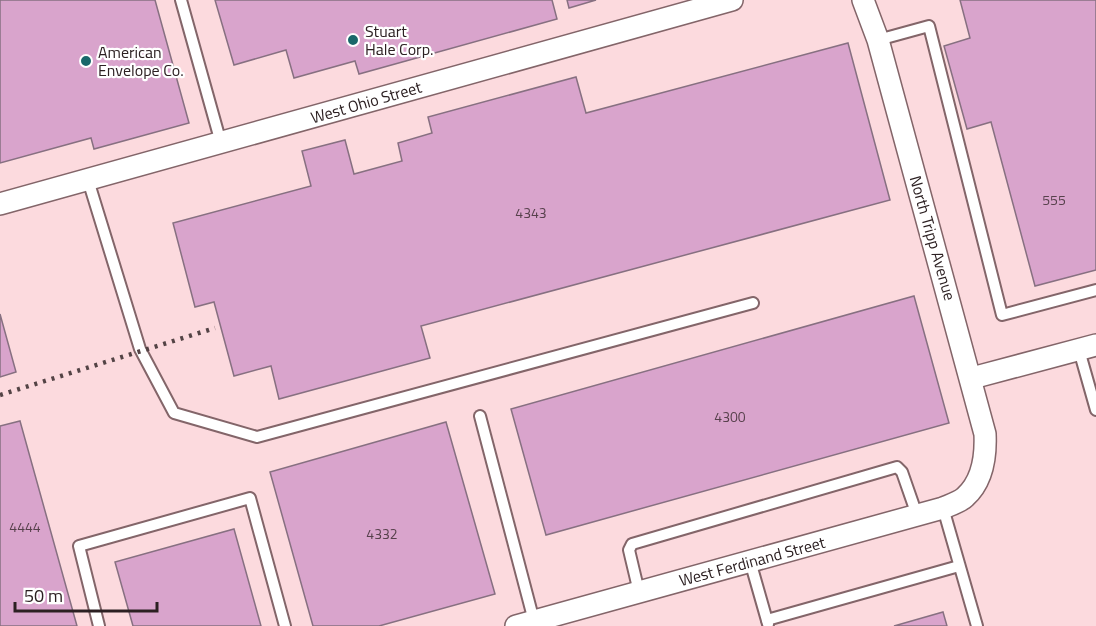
<svg xmlns="http://www.w3.org/2000/svg" width="1096" height="626" font-family="'Titillium Web',sans-serif">
	<rect width="100%" height="100%" fill="#fcdade"/>
	<g fill="#d9a4cc" stroke="#877081" stroke-width="1.5">
		<polygon points="0,0 155,0 189,123 94,149 91,138 0,163"/>
		<polygon points="215,0 552,0 557,19 359,74 355,61 294,78 286,50 234,65"/>
		<polygon points="567,0 596,0 569,8"/>
		<polygon points="960,0 1096,0 1096,270 1035,286 991,122 967,129 944,46 970,38"/>
		<polygon points="848,43 890,200 421,326 430,358 279,399 271,366 234,376 214,302 195,307 173,223 311,186 302,151 345,140 354,174 402,161 398,143 432,133 428,117 576,77 586,113"/>
		<polygon points="914,296 949,423 546,535 511,409"/>
		<polygon points="0,314 16,372 0,377"/>
		<polygon points="20,421 77,626 0,626 0,426"/>
		<polygon points="446,422 495,594 379,626 313,626 270,472"/>
		<polygon points="234,529 261,626 133,626 115,562"/>
		<polygon points="943,612 947,626 894,626"/>
	</g>
	<g fill="none" stroke-linecap="round" stroke-linejoin="round">
		<g stroke="#836569" stroke-width="14">
			<g id="lane">
				<polyline points="181,0 221,143"/>
				<polyline points="878,40 929,26 1002,315 1096,290"/>
				<polyline points="88,180 140,349 174,413 257,437 753,303"/>
				<polyline points="1079,350 1096,410"/>
				<polyline points="480,416 534,621"/>
				<polyline points="943,508 977,626"/>
				<polyline points="750,561 768,624"/>
				<polyline points="639,592 629,550 632,544 897,467 902,472 917,515"/>
				<polyline points="767,620 959,566"/>
				<polyline points="99,626 79,546 250,498 285,626"/>
			</g>
		</g>
		<g stroke="#836569" stroke-width="24">
			<g id="street">
				<polyline points="0,204 732,0"/>
				<polyline points="972,378 1096,345"/>
				<path d="M516,626L943,508C950,505 960,502 965,497C983,481 986,456 985,434L878,40L863,0"/>
			</g>
		</g>
		<use href="#lane" stroke="#fff" stroke-width="10"/>
		<use href="#street" stroke="#fff" stroke-width="21"/>
		<polyline stroke="#534345" stroke-width="4.5" stroke-dasharray="3 6" stroke-linecap="butt" points="0,395 215,328"/>
	</g>
	<g fill="#19676a" stroke="#fff" stroke-width="2">
		<circle cx="353" cy="40" r="6"/>
		<circle cx="86" cy="61" r="6"/>
	</g>
	<g text-anchor="middle" dominant-baseline="central" stroke-width="4.5" stroke-linejoin="round" paint-order="stroke">
		<g font-size="14" fill="#57414c">
			<text x="1054" y="199">555</text>
			<text x="531" y="212">4343</text>
			<text x="730" y="416">4300</text>
			<text x="25" y="526">4444</text>
			<text x="382" y="533">4332</text>
		</g>
		<g font-size="16" fill="#2c2022" stroke="#fff" text-anchor="start">
			<text x="365" y="31">Stuart<tspan x="365" dy="18">Hale Corp.</tspan></text>
			<text x="98" y="52">American<tspan x="98" dy="18">Envelope Co.</tspan></text>
		</g>
		<g font-size="16" fill="#2c2022" stroke="#fff">
			<text transform="translate(366 102) rotate(-16)">West Ohio Street</text>
			<text transform="translate(933 238) rotate(74)">North Tripp Avenue</text>
			<text transform="translate(752 561) rotate(-15)">West Ferdinand Street</text>
		</g>
	</g>
	<path d="M15 602v9h142v-9" fill="none" stroke="#2c2022" stroke-width="3"/>
	<text x="24" y="602" font-size="18" fill="#2c2022" stroke="#ffffff" stroke-width="4.5" paint-order="stroke">50 m</text>
</svg>
